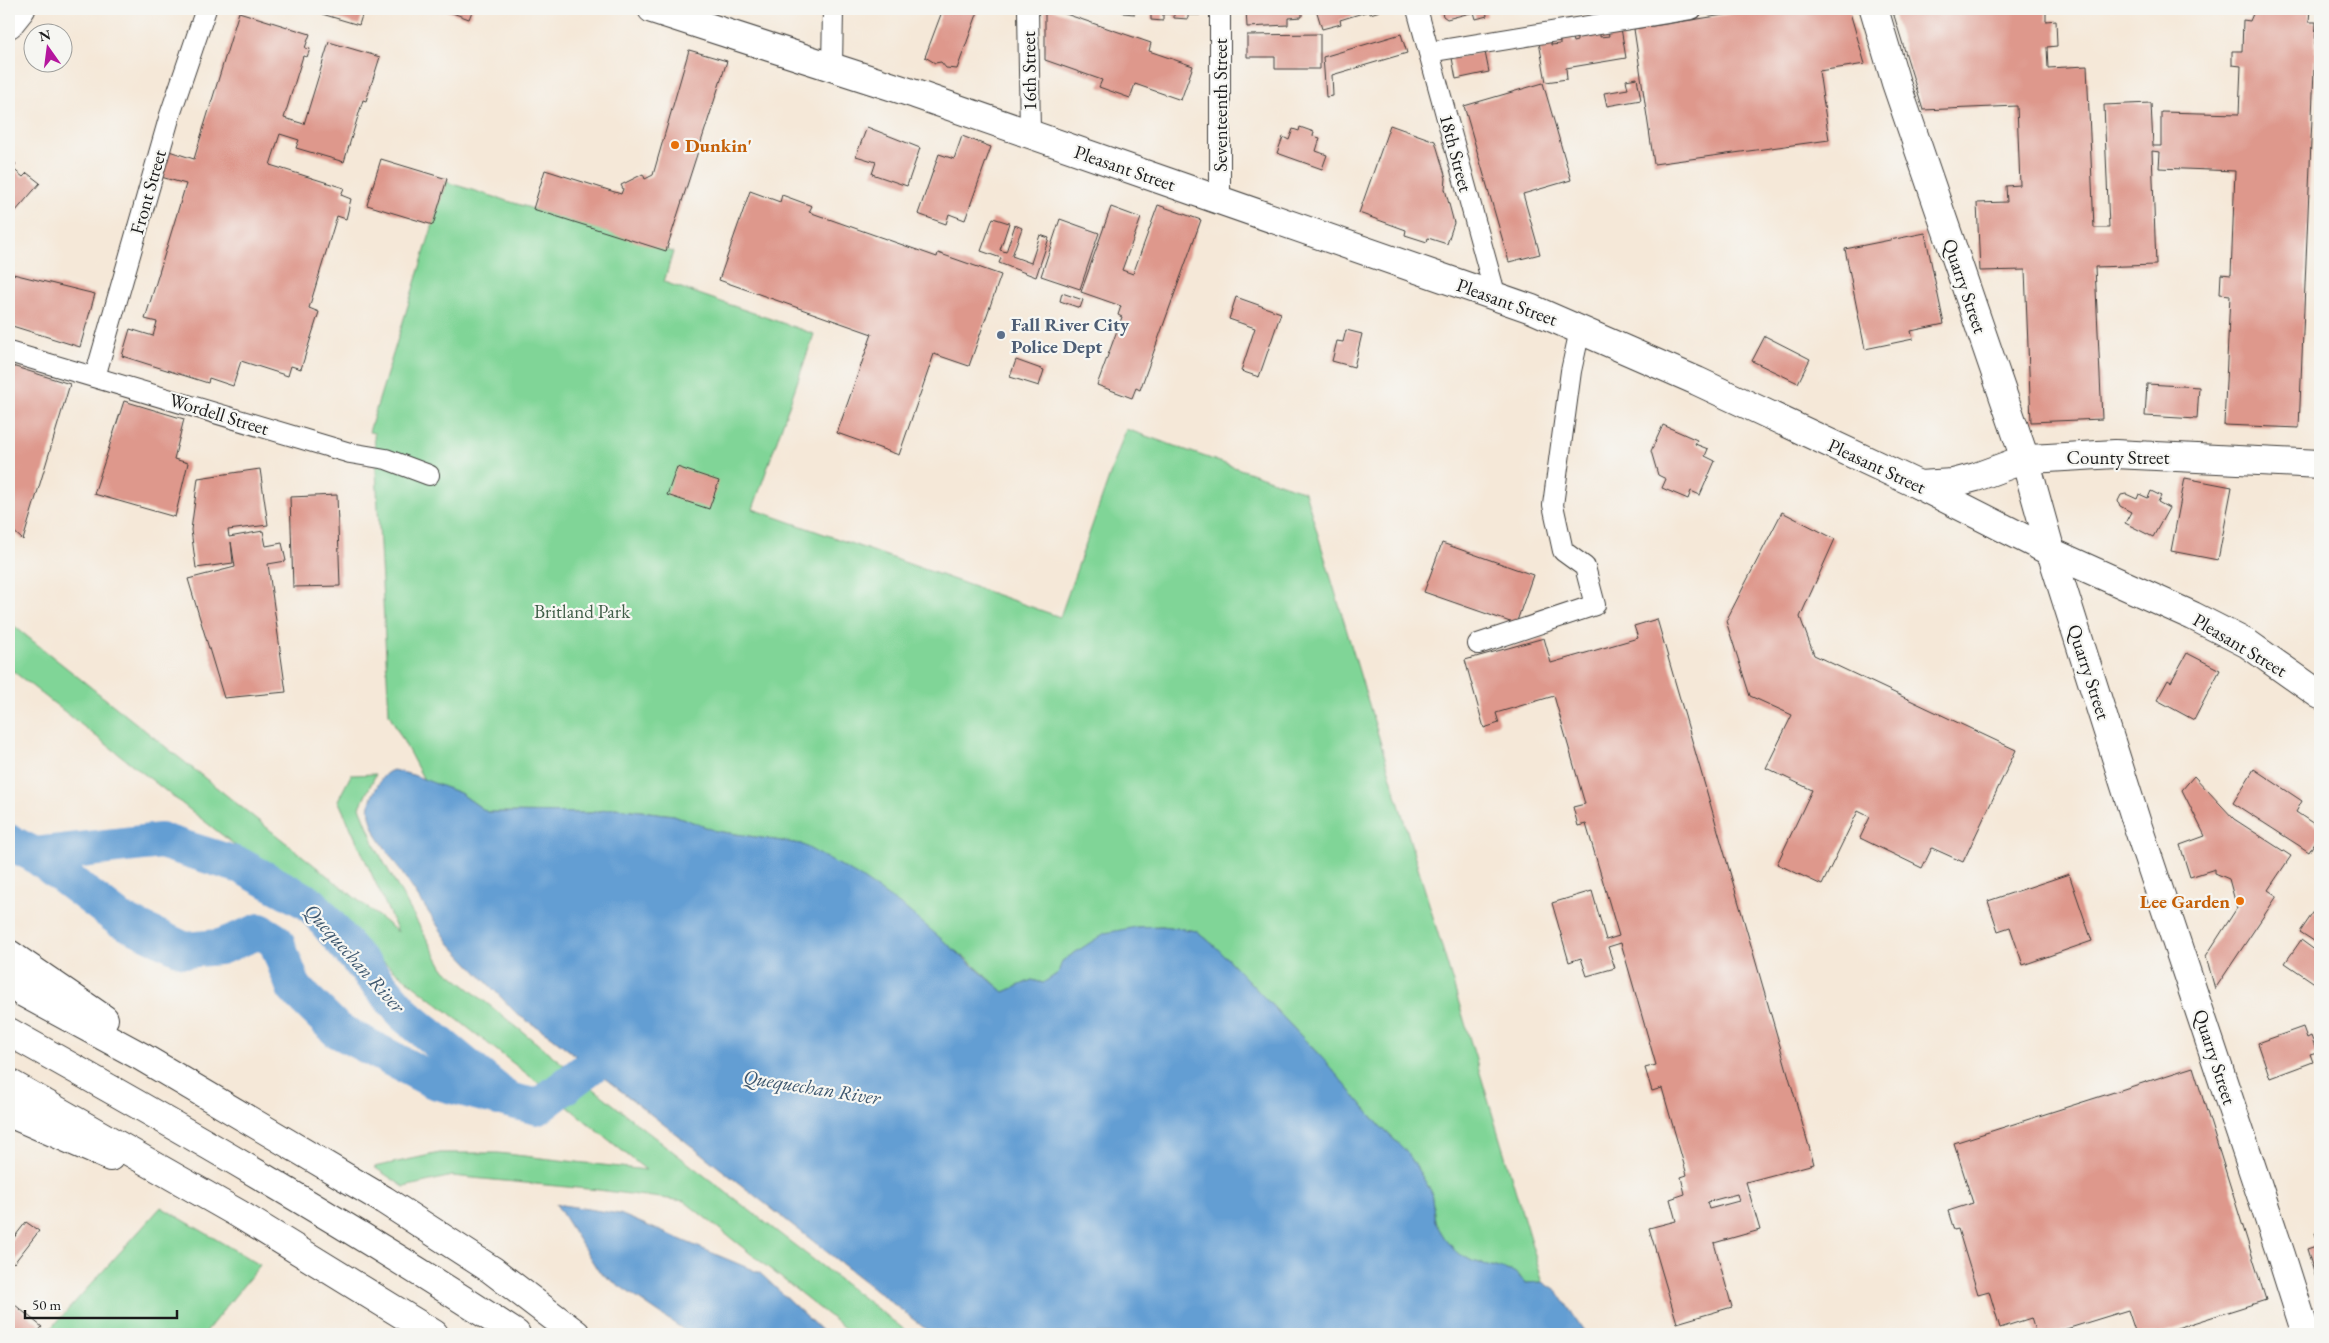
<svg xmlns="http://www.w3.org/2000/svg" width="2329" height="1343" font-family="'EB Garamond',serif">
	<rect width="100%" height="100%" fill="#f6f6f2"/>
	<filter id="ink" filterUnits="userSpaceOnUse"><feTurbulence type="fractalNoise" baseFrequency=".02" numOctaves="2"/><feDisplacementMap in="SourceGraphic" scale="10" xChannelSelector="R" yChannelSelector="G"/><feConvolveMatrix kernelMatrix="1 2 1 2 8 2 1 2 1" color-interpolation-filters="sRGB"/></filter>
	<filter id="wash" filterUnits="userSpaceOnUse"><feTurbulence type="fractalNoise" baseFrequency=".0096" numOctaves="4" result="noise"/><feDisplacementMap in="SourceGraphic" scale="20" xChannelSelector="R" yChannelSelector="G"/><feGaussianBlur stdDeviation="1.12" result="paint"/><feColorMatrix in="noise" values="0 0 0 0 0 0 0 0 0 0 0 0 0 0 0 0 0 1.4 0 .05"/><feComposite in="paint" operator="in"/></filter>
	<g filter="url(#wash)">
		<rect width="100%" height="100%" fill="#f5e8d8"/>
		<g fill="#80d597" stroke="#4e785a">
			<polygon points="446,182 673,252 664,282 814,334 753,509 1060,617 1126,429 1305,492 1543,1282 1526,1283 1514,1272 1472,1261 1456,1252 1444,1237 1435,1222 1431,1191 1407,1152 1380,1126 1324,1060 1217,948 1197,931 1162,926 1136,927 1043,983 1032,980 1004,992 967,959 801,844 716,831 674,815 615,808 590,813 487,812 460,793 424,780 389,714 374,433 369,432"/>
			<polygon points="9,622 398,932 338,800 351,775 376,774 360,807 376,848 443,968 649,1133 910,1334 852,1334 684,1201 598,1190 452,1176 404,1187 374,1167 440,1153 498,1153 646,1170 532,1078 9,668"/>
			<polygon points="161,1207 260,1265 204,1334 46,1334"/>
		</g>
		<g fill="#639ed3" stroke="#405d78">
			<path d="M393,770L413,775L460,793L487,812L590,813L615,808L674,815L716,831L801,844L857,875L905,908L1004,992L1032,980L1043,983L1058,973L1062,961L1105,933L1136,927L1162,926L1197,931L1217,948L1324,1060L1380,1126L1407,1152L1431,1191L1435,1222L1444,1237L1456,1252L1472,1261L1514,1272L1526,1283L1543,1282L1558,1292L1586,1334H932L548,1034L518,1015L450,944L377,836C369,815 365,807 377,787C381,779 384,773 393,770Z"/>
			<polygon points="556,1204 620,1214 760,1273 825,1334 690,1334 599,1272"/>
		</g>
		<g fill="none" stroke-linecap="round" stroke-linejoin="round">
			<g stroke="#639ed3" stroke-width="36">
				<polyline points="9,842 35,855 161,841 241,866 311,904 406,1016 508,1100 538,1107 607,1054 635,1059"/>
				<polyline points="35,855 119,919 185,950 220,947 260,931 276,941 294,988 337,1030 434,1081 499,1098"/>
			</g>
		</g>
		<g id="blocks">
			<g fill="#de988c" fill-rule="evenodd">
				<polygon points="323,9 364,9 359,25 322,14"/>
				<polygon points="447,9 473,9 469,19 447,11"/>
				<polygon points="943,9 979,9 957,69 946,68 941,62 935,63 925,57"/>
				<polygon points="1045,9 1051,9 1151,43 1149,51 1193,66 1181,100 1135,84 1130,98 1099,87 1102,80 1045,60"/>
				<polygon points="1123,9 1135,9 1135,14 1123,13"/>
				<polygon points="1151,9 1200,9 1200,15 1188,15 1188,19 1174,18 1174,14 1163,14 1163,21 1151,20"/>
				<polygon points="1246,9 1302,9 1302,17 1288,18 1288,25 1247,27"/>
				<polygon points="1316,9 1379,9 1380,11 1370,14 1369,11 1340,20 1341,24 1322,29"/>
				<polygon points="1441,9 1486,9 1487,16 1476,19 1474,12 1447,19 1443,16"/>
				<polygon points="1762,9 1849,9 1865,64 1819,71 1829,140 1654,164 1634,29"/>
				<polygon points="1892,9 2046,9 2046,21 2056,20 2057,46 2047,47 2048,68 2087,66 2094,228 2109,228 2104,105 2151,103 2153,146 2161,146 2161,112 2239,114 2241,66 2232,65 2232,51 2242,51 2243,20 2250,21 2255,9 2310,9 2309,22 2316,22 2299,428 2224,425 2230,295 2220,294 2221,274 2231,275 2235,171 2159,168 2160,152 2152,151 2156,265 2095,267 2102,419 2031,422 2025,270 1980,271 1977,203 2007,202 2006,186 2020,185 2017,106 1923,110"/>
				<polygon points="239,12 310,34 305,48 310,49 307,57 303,56 284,118 304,124 329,42 380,57 366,101 363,100 344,162 296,148 299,140 280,134 270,165 344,188 341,195 351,199 346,219 337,216 309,308 319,312 301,369 291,366 288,376 241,361 233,386 209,378 208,383 122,356 130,329 153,336 157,322 145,319 186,184 161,177 169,151 194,159"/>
				<polygon points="1621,28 1626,58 1566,68 1567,79 1546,82 1539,42 1551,40 1551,45 1560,44 1560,40 1572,38 1573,42 1577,41 1577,38 1600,34 1600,37 1609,36 1608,30"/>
				<polygon points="1320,34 1320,69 1275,69 1275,57 1247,57 1247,35"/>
				<polygon points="1401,34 1407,53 1332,75 1333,96 1326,97 1323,57"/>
				<polygon points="689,50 727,61 666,251 533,209 545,170 621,194 623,189 621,185 643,174 645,179 653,175"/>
				<polygon points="1485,52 1489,72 1456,79 1452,58"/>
				<polygon points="1637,78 1641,100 1607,106 1604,93 1628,89 1626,80"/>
				<polygon points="1543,83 1571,180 1523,194 1540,254 1509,262 1464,106"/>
				<polygon points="1390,125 1435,141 1446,178 1445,189 1454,223 1447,244 1428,238 1427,242 1405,235 1406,230 1359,213"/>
				<polygon points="867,127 920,148 907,186 872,174 876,162 856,156"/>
				<polygon points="1300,127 1314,132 1313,136 1320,138 1316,151 1327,155 1322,169 1277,153 1283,137 1289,140 1293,129 1299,131"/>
				<polygon points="962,136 991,147 965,220 949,214 946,224 918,214 939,154 954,159"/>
				<polygon points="9,158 16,164 12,168 23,177 27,173 40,183 15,212 9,206"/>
				<polygon points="381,159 447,179 433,225 367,205"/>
				<polygon points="750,191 780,202 782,195 812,206 809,212 937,257 938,253 1001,275 969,366 934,354 899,455 837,433 872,334 719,280"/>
				<polygon points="1158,205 1201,220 1140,390 1136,388 1132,398 1097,385 1122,317 1118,315 1121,306 1081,292 1111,207 1141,218 1122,270 1133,274"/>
				<polygon points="993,218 1009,223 1000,250 1006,252 1015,225 1022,228 1012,256 1031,263 1040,235 1049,238 1036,277 999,263 1001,258 981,251"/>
				<polygon points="1060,219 1099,233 1080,289 1041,276"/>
				<polygon points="1925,233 1944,324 1911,331 1913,339 1865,349 1845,249"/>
				<polygon points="9,273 95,294 80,347 9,325"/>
				<polygon points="1062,293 1083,300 1080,308 1060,301"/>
				<polygon points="1236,297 1281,313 1259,377 1241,371 1255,328 1229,319"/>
				<polygon points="1346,330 1362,334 1354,367 1332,361 1337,341 1343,342"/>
				<polygon points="1765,336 1810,359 1798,383 1752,361"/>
				<polygon points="1016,360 1044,370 1039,386 1010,377"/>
				<polygon points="9,365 70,384 23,540 9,527"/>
				<polygon points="2147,384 2199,387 2197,419 2145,416"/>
				<polygon points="124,401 184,419 174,459 188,463 175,517 94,494"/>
				<polygon points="1663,425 1697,440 1695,444 1708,449 1705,456 1715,461 1700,495 1691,491 1688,499 1662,488 1666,479 1658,475 1651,451"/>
				<polygon points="677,467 719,481 709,509 667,495"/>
				<polygon points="260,469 268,525 228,530 229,537 263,531 266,546 282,543 286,561 268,564 286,692 224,698 188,579 235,567 231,542 233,563 196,568 191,530 198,478"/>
				<polygon points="2185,478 2232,487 2218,560 2171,551"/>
				<polygon points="2151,491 2161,496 2158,502 2169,508 2153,537 2125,523 2131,512 2120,506 2118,501 2121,495 2126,494 2137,499 2139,494 2148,498"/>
				<polygon points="337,495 340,586 293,587 290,497"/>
				<polygon points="1782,512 1835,539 1800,617 1814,655 2016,750 1963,862 1932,848 1922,868 1860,838 1870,817 1858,811 1822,885 1777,864 1812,790 1766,768 1792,715 1750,696 1726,621"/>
				<polygon points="1442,543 1533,575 1516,624 1424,592"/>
				<path d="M1657,619L1814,1164L1746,1182L1760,1230L1714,1243L1732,1307L1677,1323L1649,1228L1676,1221L1670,1199L1685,1194L1681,1177L1687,1175L1662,1088L1652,1091L1645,1068L1656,1065L1621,943L1608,947L1615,968L1587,976L1581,958L1569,962L1552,903L1592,891L1606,940L1619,936L1586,824L1578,826L1573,807L1585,804L1554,696L1496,713L1499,723L1484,728L1465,660L1544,638L1551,663L1638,638L1634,626ZM1737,1194L1739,1201L1709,1209L1707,1202Z"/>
				<polygon points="2187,653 2220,670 2194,720 2157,700 2168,680 2171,682"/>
				<polygon points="2254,769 2302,801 2296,812 2320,828 2320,834 2309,852 2233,803"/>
				<polygon points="2194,776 2234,819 2291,856 2268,890 2277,896 2215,989 2206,956 2237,908 2229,879 2215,873 2215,869 2190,877 2180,845 2205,836 2182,790"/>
				<polygon points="2069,874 2092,941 2023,965 2010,927 1998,931 1988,901"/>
				<polygon points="2315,910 2320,913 2320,945 2300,932"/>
				<polygon points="2301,940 2320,954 2319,986 2285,963"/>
				<polygon points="2303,1027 2307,1038 2311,1036 2317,1052 2310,1054 2313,1062 2270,1078 2258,1043"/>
				<polygon points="2193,1067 2266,1300 2158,1334 2136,1334 2128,1310 2050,1334 2036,1334 2031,1318 2000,1328 1989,1291 1978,1294 1958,1229 1954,1230 1948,1211 1973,1203 1954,1143"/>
				<polygon points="26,1222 39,1231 14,1263 9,1259 9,1244"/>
				<polygon points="2320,1232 2320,1292 2307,1249 2319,1245 2315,1233"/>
				<polygon points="9,1300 42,1327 36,1334 9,1334"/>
			</g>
		</g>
	</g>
	<g filter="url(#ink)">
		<use href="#blocks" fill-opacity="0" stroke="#3d3b38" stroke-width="1"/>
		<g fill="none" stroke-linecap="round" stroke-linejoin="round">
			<g stroke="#3d3b38" stroke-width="22">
				<g id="street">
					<polyline points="1028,9 1030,134"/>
					<polyline points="1417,9 1496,297"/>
					<polyline points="1429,52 1692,9"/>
					<polyline points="832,67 833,9"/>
					<polyline points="1220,201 1220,9"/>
					<polyline points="9,352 350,453 386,459 429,475"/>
					<polyline points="95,377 170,115 206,9"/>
					<polyline points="1478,644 1595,605 1585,567 1563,551 1553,505 1571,371 1580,330"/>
				</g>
			</g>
			<g stroke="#3d3b38" stroke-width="30">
				<g id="secondary">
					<polyline points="652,9 915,94 1532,309 1697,381 1919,485 2051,552 2193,616 2248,644 2320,695"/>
					<polyline points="1874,9 1896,83 2025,459 2051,552 2138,827 2281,1255 2306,1334"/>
					<polyline points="9,24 21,9"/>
					<polyline points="1919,485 1953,483 1976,477 2025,459 2048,458 2115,454 2320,464"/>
				</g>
			</g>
			<g stroke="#3d3b38" stroke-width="30">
				<g id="highway">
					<polyline points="9,954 104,1019"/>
					<polyline points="9,985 142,1057 384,1200 492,1270 576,1334"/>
					<path d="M9,1032C181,1128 351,1226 516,1334"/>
					<polyline points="9,1083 239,1214 434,1334"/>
					<polyline points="9,1113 110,1157"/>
				</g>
			</g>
			<use href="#street" stroke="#fff" stroke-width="20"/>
			<use href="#secondary" stroke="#fff" stroke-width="28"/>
			<use href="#highway" stroke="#fff" stroke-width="28"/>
		</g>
	</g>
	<g fill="#e8710a" stroke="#f6f6f2" stroke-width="2">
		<circle cx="675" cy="145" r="5"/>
		<circle cx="2240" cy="901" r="5"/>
	</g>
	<circle fill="#5c6f8a" stroke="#f6f6f2" stroke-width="2" cx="1001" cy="335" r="5"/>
	<g text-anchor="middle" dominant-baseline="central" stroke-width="4.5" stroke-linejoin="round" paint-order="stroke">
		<g font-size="19" fill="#1c1c1c" stroke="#f6f6f2">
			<text transform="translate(1029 71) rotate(-91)">16th Street</text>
			<text transform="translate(1220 105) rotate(-90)">Seventeenth Street</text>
			<text transform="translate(1456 153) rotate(75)">18th Street</text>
			<text transform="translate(1125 168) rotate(19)">Pleasant Street</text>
			<text transform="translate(148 192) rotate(-74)">Front Street</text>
			<text transform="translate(1965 286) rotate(71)">Quarry Street</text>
			<text transform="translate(1507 302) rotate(20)">Pleasant Street</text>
			<text transform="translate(219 414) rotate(17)">Wordell Street</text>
			<text x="2118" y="457">County Street</text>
			<text transform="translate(1877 466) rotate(25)">Pleasant Street</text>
			<text transform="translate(2240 645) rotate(31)">Pleasant Street</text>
			<text transform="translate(2089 672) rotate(72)">Quarry Street</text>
			<text transform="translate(2215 1057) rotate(72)">Quarry Street</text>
		</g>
		<g font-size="19" font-weight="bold" fill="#c56008" stroke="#f6f6f2" text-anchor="start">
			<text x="685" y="145">Dunkin'</text>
			<text x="2230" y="901" text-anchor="end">Lee Garden</text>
		</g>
		<g font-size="19" font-weight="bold" fill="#4e5e75" stroke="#f6f6f2" text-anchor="start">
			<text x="1011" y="324">Fall River City<tspan x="1011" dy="22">Police Dept</tspan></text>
		</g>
		<g font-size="19" fill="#3f5d47" stroke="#f6f6f2">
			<text x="582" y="611">Britland Park</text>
		</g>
		<g font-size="20" font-style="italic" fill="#3c566e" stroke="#f6f6f2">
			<text transform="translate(355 958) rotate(48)">Quequechan River</text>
			<text transform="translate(812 1087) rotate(9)">Quequechan River</text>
		</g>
	</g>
	<rect width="2329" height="1343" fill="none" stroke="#f6f6f2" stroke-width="30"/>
	<g transform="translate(48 48) rotate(346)"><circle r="24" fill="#f6f6f2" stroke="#9f9f9c"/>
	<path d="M0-4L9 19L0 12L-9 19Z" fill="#b5179e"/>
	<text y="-8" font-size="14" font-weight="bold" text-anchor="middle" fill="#1c1c1c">N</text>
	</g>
	<path d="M25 1310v8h152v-8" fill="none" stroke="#1c1c1c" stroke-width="2.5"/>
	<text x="32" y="1310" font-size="15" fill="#1c1c1c" stroke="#f6f6f2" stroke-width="4" paint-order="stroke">50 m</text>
</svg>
